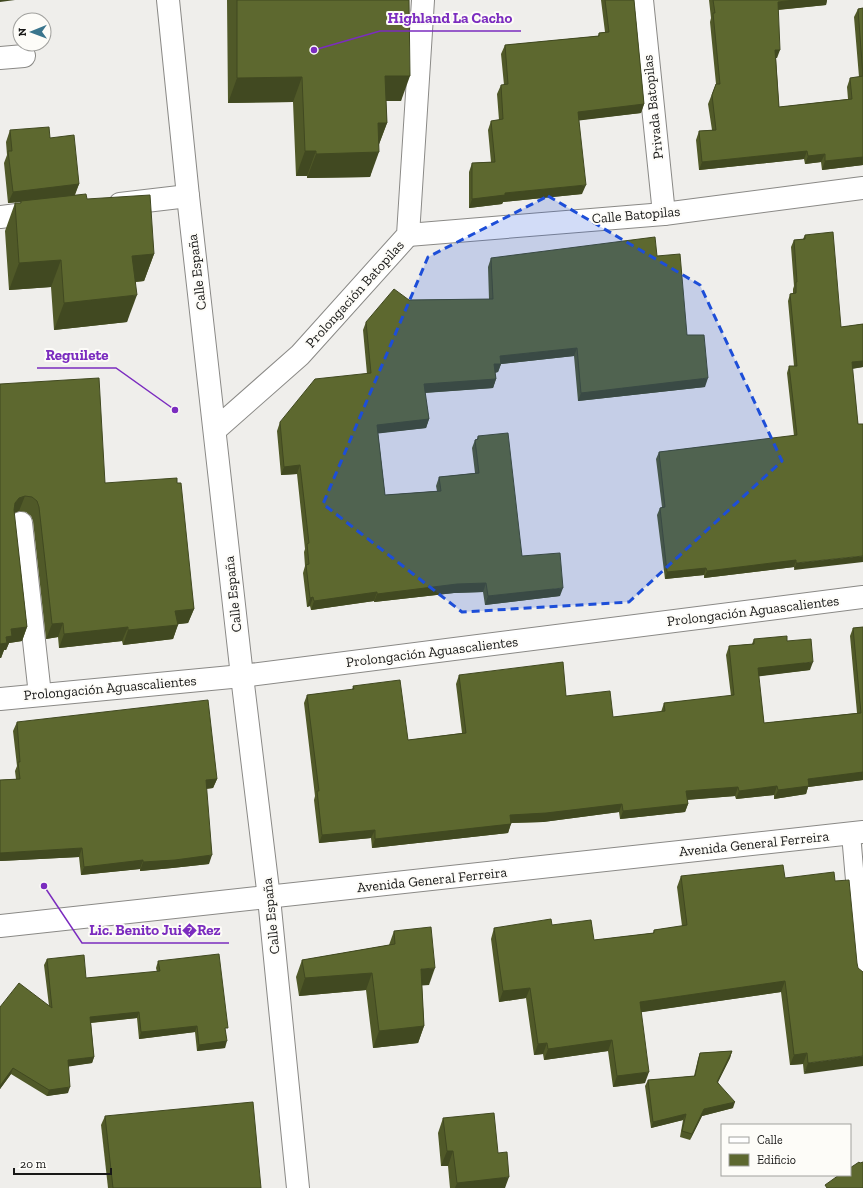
<svg xmlns="http://www.w3.org/2000/svg" width="863" height="1188" font-family="'Zilla Slab',serif">
	<rect width="100%" height="100%" fill="#efeeeb"/>
	<g fill="none" stroke-linecap="round" stroke-linejoin="round">
		<g stroke="#8a8986" stroke-width="20">
			<polyline id="lane" points="851,834 863,973"/>
		</g>
		<g stroke="#8a8986" stroke-width="24">
			<g id="street">
				<polyline points="168,0 188,196 242,676 269,898 298,1188"/>
				<polyline points="642,0 664,214"/>
				<polyline points="0,58 24,56"/>
				<polyline points="120,204 188,196"/>
				<polyline points="0,217 41,212"/>
				<polyline points="408,235 664,214 863,188"/>
				<polyline points="215,430 300,355 408,235 423,0"/>
				<polyline points="21,523 40,695"/>
				<polyline points="0,699 242,676 863,597"/>
			</g>
		</g>
		<g stroke="#8a8986" stroke-width="24">
			<polyline id="secondary" points="0,926 863,832"/>
		</g>
		<use href="#lane" stroke="#fff" stroke-width="18"/>
		<use href="#street" stroke="#fff" stroke-width="22"/>
		<use href="#secondary" stroke="#fff" stroke-width="22"/>
	</g>
	<g fill="#505928">
		<polygon points="227,0 409,0 401,101 386,101 387,123 379,144 370,177 307,178 307,176 296,176 293,102 228,103"/>
		<polygon points="601,0 634,0 644,104 641,113 579,120 582,194 503,202 502,204 469,208 469,172 472,163 491,162 488,130 491,121 499,120 497,94 501,85 504,85 501,54 505,45 598,36 599,33 605,32"/>
		<polygon points="709,0 827,0 826,5 778,10 777,58 776,58 779,107 848,99 847,87 850,78 859,77 854,17 858,9 863,8 863,165 822,170 821,162 805,164 804,159 699,170 696,140 699,131 712,130 708,104 716,84 710,22 711,18"/>
		<polygon points="10,130 50,138 79,184 75,195 87,199 154,254 144,281 136,282 127,322 54,330 51,287 9,290 5,231 15,203 20,203 21,202 8,203 4,163 7,155 6,142"/>
		<polygon points="805,235 841,327 863,324 863,367 852,369 858,424 794,570 794,567 704,578 704,575 665,579 657,515 660,508 662,507 656,459 659,452 794,436 787,373 789,366 794,366 788,301 790,294 793,293 793,289 794,286 791,247 794,240 803,239"/>
		<polygon points="657,256 687,335 705,387 578,401 574,356 501,364 498,372 495,373 496,379 493,388 425,393 429,419 426,428 378,433 385,495 437,491 436,486 439,477 475,473 472,448 475,440 477,439 478,436 522,556 560,596 485,605 483,592 454,593 374,602 374,601 311,610 310,606 307,607 303,573 305,566 304,552 305,549 297,474 281,475 277,431 280,422 367,374 363,330 366,322 409,300 489,299 488,267 491,258"/>
		<polygon points="0,384 105,483 177,483 194,609 188,623 178,624 173,639 123,645 122,641 59,648 58,637 46,639 33,521 31,516 26,512 19,511 14,513 27,627 22,641 9,643 6,650 4,650 1,658 0,658"/>
		<polygon points="863,627 863,780 808,787 806,794 774,799 774,795 736,799 735,796 687,800 688,804 685,812 620,819 619,812 543,822 511,823 508,833 372,848 371,838 319,843 314,800 315,796 304,703 307,695 352,690 353,686 408,740 462,733 456,684 459,675 566,696 613,717 661,712 664,703 731,696 726,655 729,646 752,644 754,639 787,641 810,670 758,676 764,723 857,713 850,636 853,628"/>
		<polygon points="17,722 217,779 213,788 206,789 209,864 172,868 140,871 140,869 81,875 79,857 0,861 0,780 16,779 15,771 17,766 13,731"/>
		<polygon points="681,876 785,878 835,881 857,963 804,1074 803,1064 790,1065 781,992 641,1012 645,1083 613,1087 608,1051 544,1060 543,1054 534,1055 526,998 499,1002 491,939 494,928 552,925 594,940 653,933 654,930 682,926 677,887"/>
		<polygon points="394,931 429,985 422,985 424,1026 418,1043 373,1048 366,990 299,996 296,977 302,960 389,945"/>
		<polygon points="47,959 86,978 157,972 156,968 158,961 226,1033 225,1048 197,1051 195,1032 139,1039 137,1018 91,1023 94,1057 92,1063 68,1066 68,1093 47,1096 11,1074 0,1089 0,1007 49,1006 44,965"/>
		<polygon points="732,1051 730,1058 718,1082 733,1108 702,1116 690,1140 680,1137 683,1120 651,1128 645,1086 648,1080 694,1076 698,1059 700,1053"/>
		<polygon points="105,1116 261,1188 108,1188 101,1125"/>
		<polygon points="443,1118 498,1153 505,1188 450,1188 448,1166 441,1166 438,1133"/>
	</g>
	<g fill="#414921">
		<polygon points="0,0 15,0 0,2"/>
		<polygon points="794,0 827,0 826,5 775,10 778,2"/>
		<polygon points="775,50 780,50 777,58 772,58"/>
		<polygon points="385,76 410,76 401,101 376,101"/>
		<polygon points="302,77 293,102 228,103 237,78"/>
		<polygon points="644,104 641,113 575,121 578,112"/>
		<polygon points="378,123 387,123 378,147"/>
		<polygon points="305,151 316,151 307,176 296,176"/>
		<polygon points="807,151 804,159 699,170 702,162"/>
		<polygon points="379,152 370,177 307,178 316,154"/>
		<polygon points="825,154 821,162 805,164 808,156"/>
		<polygon points="863,157 863,165 822,170 825,161"/>
		<polygon points="79,184 74,196 8,203 13,192"/>
		<polygon points="586,185 582,194 503,202 502,204 469,208 472,199 505,193"/>
		<polygon points="154,254 144,281 122,283 132,256"/>
		<polygon points="61,260 51,287 9,290 19,263"/>
		<polygon points="137,295 127,322 54,330 64,303"/>
		<polygon points="577,348 574,356 501,364 498,372 491,373 494,364 500,356"/>
		<polygon points="863,361 863,367 849,369 852,362"/>
		<polygon points="708,378 705,387 578,401 581,393"/>
		<polygon points="496,379 493,388 421,393 424,384"/>
		<polygon points="429,419 426,428 374,434 377,425"/>
		<polygon points="300,465 297,474 281,475 284,467"/>
		<polygon points="25,496 19,511 14,513 10,518 15,503 19,498"/>
		<polygon points="863,556 863,562 794,570 796,563"/>
		<polygon points="796,560 794,567 704,578 707,571"/>
		<polygon points="706,568 704,575 665,579 667,572"/>
		<polygon points="486,583 483,592 454,593 374,602 377,594 457,584"/>
		<polygon points="563,588 560,596 485,605 488,596"/>
		<polygon points="377,592 374,601 311,610 314,601"/>
		<polygon points="313,597 310,606 307,607 310,598"/>
		<polygon points="194,609 188,623 170,625 175,611"/>
		<polygon points="63,623 58,637 46,639 52,624"/>
		<polygon points="178,625 173,639 123,645 128,630"/>
		<polygon points="27,627 22,641 9,643 6,650 4,650 1,658 0,658 0,644 11,629"/>
		<polygon points="128,627 122,641 59,648 64,634"/>
		<polygon points="813,662 810,670 754,677 758,668"/>
		<polygon points="863,772 863,780 808,787 806,794 774,799 778,790 808,779"/>
		<polygon points="217,779 213,788 202,789 206,780"/>
		<polygon points="777,786 774,795 736,799 739,791"/>
		<polygon points="738,787 735,796 683,800 686,791"/>
		<polygon points="622,804 619,812 543,822 507,823 510,815"/>
		<polygon points="688,804 685,812 620,819 623,811"/>
		<polygon points="511,824 508,833 372,848 375,839"/>
		<polygon points="375,830 371,838 319,843 322,835"/>
		<polygon points="82,848 79,857 0,861 0,853"/>
		<polygon points="212,855 209,864 172,868 140,871 143,862"/>
		<polygon points="143,860 140,869 81,875 84,867"/>
		<polygon points="435,968 429,985 415,986 421,969"/>
		<polygon points="372,973 366,990 299,996 305,978"/>
		<polygon points="785,981 781,992 636,1013 640,1002"/>
		<polygon points="530,988 526,998 499,1002 503,991"/>
		<polygon points="139,1012 137,1018 88,1023 90,1017"/>
		<polygon points="197,1026 195,1032 139,1039 141,1032"/>
		<polygon points="424,1026 418,1043 373,1048 379,1031"/>
		<polygon points="612,1040 608,1051 544,1060 548,1049"/>
		<polygon points="227,1041 225,1048 197,1051 199,1045"/>
		<polygon points="547,1043 543,1054 534,1055 538,1044"/>
		<polygon points="732,1051 730,1058 715,1088 717,1082"/>
		<polygon points="807,1053 803,1064 790,1065 794,1055"/>
		<polygon points="863,1056 863,1066 804,1074 808,1063"/>
		<polygon points="94,1057 92,1063 66,1067 68,1060"/>
		<polygon points="13,1068 11,1074 0,1089 0,1086"/>
		<polygon points="649,1072 645,1083 613,1087 617,1076"/>
		<polygon points="70,1087 68,1093 47,1096 49,1090"/>
		<polygon points="735,1102 733,1108 702,1116 690,1140 692,1134 704,1109"/>
		<polygon points="686,1114 683,1120 651,1128 653,1122"/>
		<polygon points="447,1151 453,1151 448,1166 441,1166"/>
		<polygon points="509,1177 505,1188 455,1188 457,1183"/>
	</g>
	<g fill="#5d682f" stroke="#414921">
		<polygon points="237,0 409,0 410,76 385,76 387,123 378,123 379,152 316,154 316,151 305,151 302,77 237,78"/>
		<polygon points="605,0 634,0 644,104 578,112 586,185 505,193 505,195 472,199 472,163 495,162 491,121 503,119 501,85 508,84 505,45 599,36 599,33 609,32"/>
		<polygon points="713,0 794,0 778,2 780,50 775,50 779,107 852,99 850,78 863,76 863,157 825,161 825,154 808,156 807,151 702,162 699,131 716,130 712,95 716,84 720,84 713,13 715,13"/>
		<polygon points="863,8 863,76 858,9"/>
		<polygon points="49,127 50,138 74,135 79,184 13,192 8,151 12,151 10,130"/>
		<polygon points="86,194 87,199 150,195 154,254 132,256 137,295 64,303 61,260 19,263 15,203 21,203 21,201"/>
		<polygon points="833,232 841,327 863,324 863,361 852,362 858,424 863,424 863,556 796,563 796,560 707,571 706,568 667,572 660,508 665,507 659,452 797,435 789,366 797,366 790,294 796,293 796,282 797,282 794,240 805,239 805,235"/>
		<polygon points="655,237 657,256 680,254 687,335 704,335 708,378 581,393 577,348 500,356 501,364 494,364 496,379 424,384 429,419 377,425 385,495 441,491 439,477 479,473 475,440 478,439 478,436 508,433 522,556 560,553 563,588 488,596 486,583 457,584 377,594 377,592 314,601 313,597 310,598 306,565 309,564 307,544 309,543 300,465 284,467 280,422 315,379 371,373 366,322 394,289 409,300 493,299 491,258"/>
		<polygon points="99,378 105,483 177,478 177,483 181,483 194,609 175,611 178,625 128,630 128,627 64,634 63,623 52,624 39,507 37,501 32,497 25,496 19,498 15,503 14,510 27,627 11,629 12,636 6,637 7,643 0,644 0,384"/>
		<polygon points="863,627 863,772 808,779 809,786 778,790 777,786 739,791 738,787 686,791 688,804 623,811 622,804 546,813 510,815 511,824 375,839 375,830 322,835 317,791 319,791 307,695 354,689 353,686 400,680 408,740 466,733 459,675 563,662 566,696 610,691 613,717 665,711 664,703 734,695 729,646 754,644 754,639 787,636 787,641 811,639 813,662 758,668 764,723 861,713 853,628"/>
		<polygon points="208,700 217,779 206,780 212,855 175,860 143,862 143,860 84,867 82,848 0,853 0,780 20,779 18,762 20,762 17,722"/>
		<polygon points="783,865 785,878 834,872 835,881 849,880 857,963 858,968 863,972 863,1056 808,1063 807,1053 794,1055 785,981 640,1002 649,1072 617,1076 612,1040 548,1049 547,1043 538,1044 530,988 503,991 494,928 551,919 552,925 591,920 594,940 654,933 654,930 687,925 681,876"/>
		<polygon points="431,927 435,968 421,969 424,1026 379,1031 372,973 305,978 302,960 395,944 394,931"/>
		<polygon points="219,954 228,1028 225,1028 227,1041 199,1045 197,1026 141,1032 139,1012 90,1017 94,1057 68,1060 70,1087 49,1090 13,1068 0,1086 0,1007 19,983 52,1008 47,959 84,955 86,978 160,971 158,961"/>
		<polygon points="732,1051 717,1082 735,1102 704,1109 692,1134 682,1131 686,1114 653,1122 648,1080 695,1076 700,1053"/>
		<polygon points="253,1102 261,1188 113,1188 105,1116"/>
		<polygon points="494,1113 498,1153 507,1152 509,1177 457,1183 453,1151 447,1151 443,1118"/>
		<polygon points="859,1162 860,1163 863,1162 863,1188 827,1188 825,1185 839,1175 850,1175 850,1168"/>
	</g>
	<path fill="#1d4ed8" fill-opacity="0.2" stroke="#1d4ed8" stroke-width="3" stroke-dasharray="8 5" stroke-linejoin="round" d="M548,196L700,285L782,461L629,602L462,612L323,504L428,257Z"/>
	<g text-anchor="middle" dominant-baseline="central" stroke-width="4" stroke-linejoin="round" paint-order="stroke">
		<g font-size="14" fill="#181817" stroke="#fdfcf8">
			<text transform="translate(653 107) rotate(-96)">Privada Batopilas</text>
			<text transform="translate(636 215) rotate(-5)">Calle Batopilas</text>
			<text transform="translate(197 272) rotate(-97)">Calle España</text>
			<text transform="translate(355 294) rotate(-48)">Prolongación Batopilas</text>
			<text transform="translate(233 594) rotate(-96)">Calle España</text>
			<text transform="translate(753 611) rotate(-7)">Prolongación Aguascalientes</text>
			<text transform="translate(432 652) rotate(-7)">Prolongación Aguascalientes</text>
			<text transform="translate(110 688) rotate(-5)">Prolongación Aguascalientes</text>
			<text transform="translate(754 844) rotate(-6)">Avenida General Ferreira</text>
			<text transform="translate(432 880) rotate(-6)">Avenida General Ferreira</text>
			<text transform="translate(271 916) rotate(-96)">Calle España</text>
		</g>
	</g>
	<path fill="none" stroke="#7b2cbf" stroke-width="1.5" d="M314 50L380 31H521M175 410L116 368H37M44 886L82 943H229"/>
	<g fill="#7b2cbf" stroke="#fdfcf8" stroke-width="1.5">
		<circle cx="314" cy="50" r="4"/>
		<circle cx="175" cy="410" r="4"/>
		<circle cx="44" cy="886" r="4"/>
	</g>
	<g font-size="15" text-anchor="middle" font-weight="bold" fill="#7b2cbf" stroke="#fdfcf8" stroke-width="4" stroke-linejoin="round" paint-order="stroke">
		<text x="450" y="23">Highland La Cacho</text>
		<text x="77" y="360">Reguilete</text>
		<text x="155" y="935">Lic. Benito Jui�Rez</text>
	</g>
	<rect x="721" y="1124" width="130" height="52" fill="#fdfcf8" stroke="#a1a19e"/>
	<rect x="729" y="1137" width="20" height="6" fill="#ffffff" stroke="#a1a19e"/>
	<text x="757" y="1144" font-size="12" fill="#181817">Calle</text>
	<rect x="729" y="1154" width="20" height="12" fill="#5d682f" stroke="#a1a19e"/>
	<text x="757" y="1164" font-size="12" fill="#181817">Edificio</text>
	<g transform="translate(32 32) rotate(269)"><circle r="19" fill="#fdfcf8" stroke="#a1a19e"/>
	<path d="M0-3L7 15L0 10L-7 15Z" fill="#3a758d"/>
	<text y="-6" font-size="11" font-weight="bold" text-anchor="middle" fill="#181817">N</text>
	</g>
	<path d="M14 1168v6h97v-6" fill="none" stroke="#181817" stroke-width="2"/>
	<text x="20" y="1168" font-size="12" fill="#181817" stroke="#fdfcf8" stroke-width="3" paint-order="stroke">20 m</text>
</svg>
